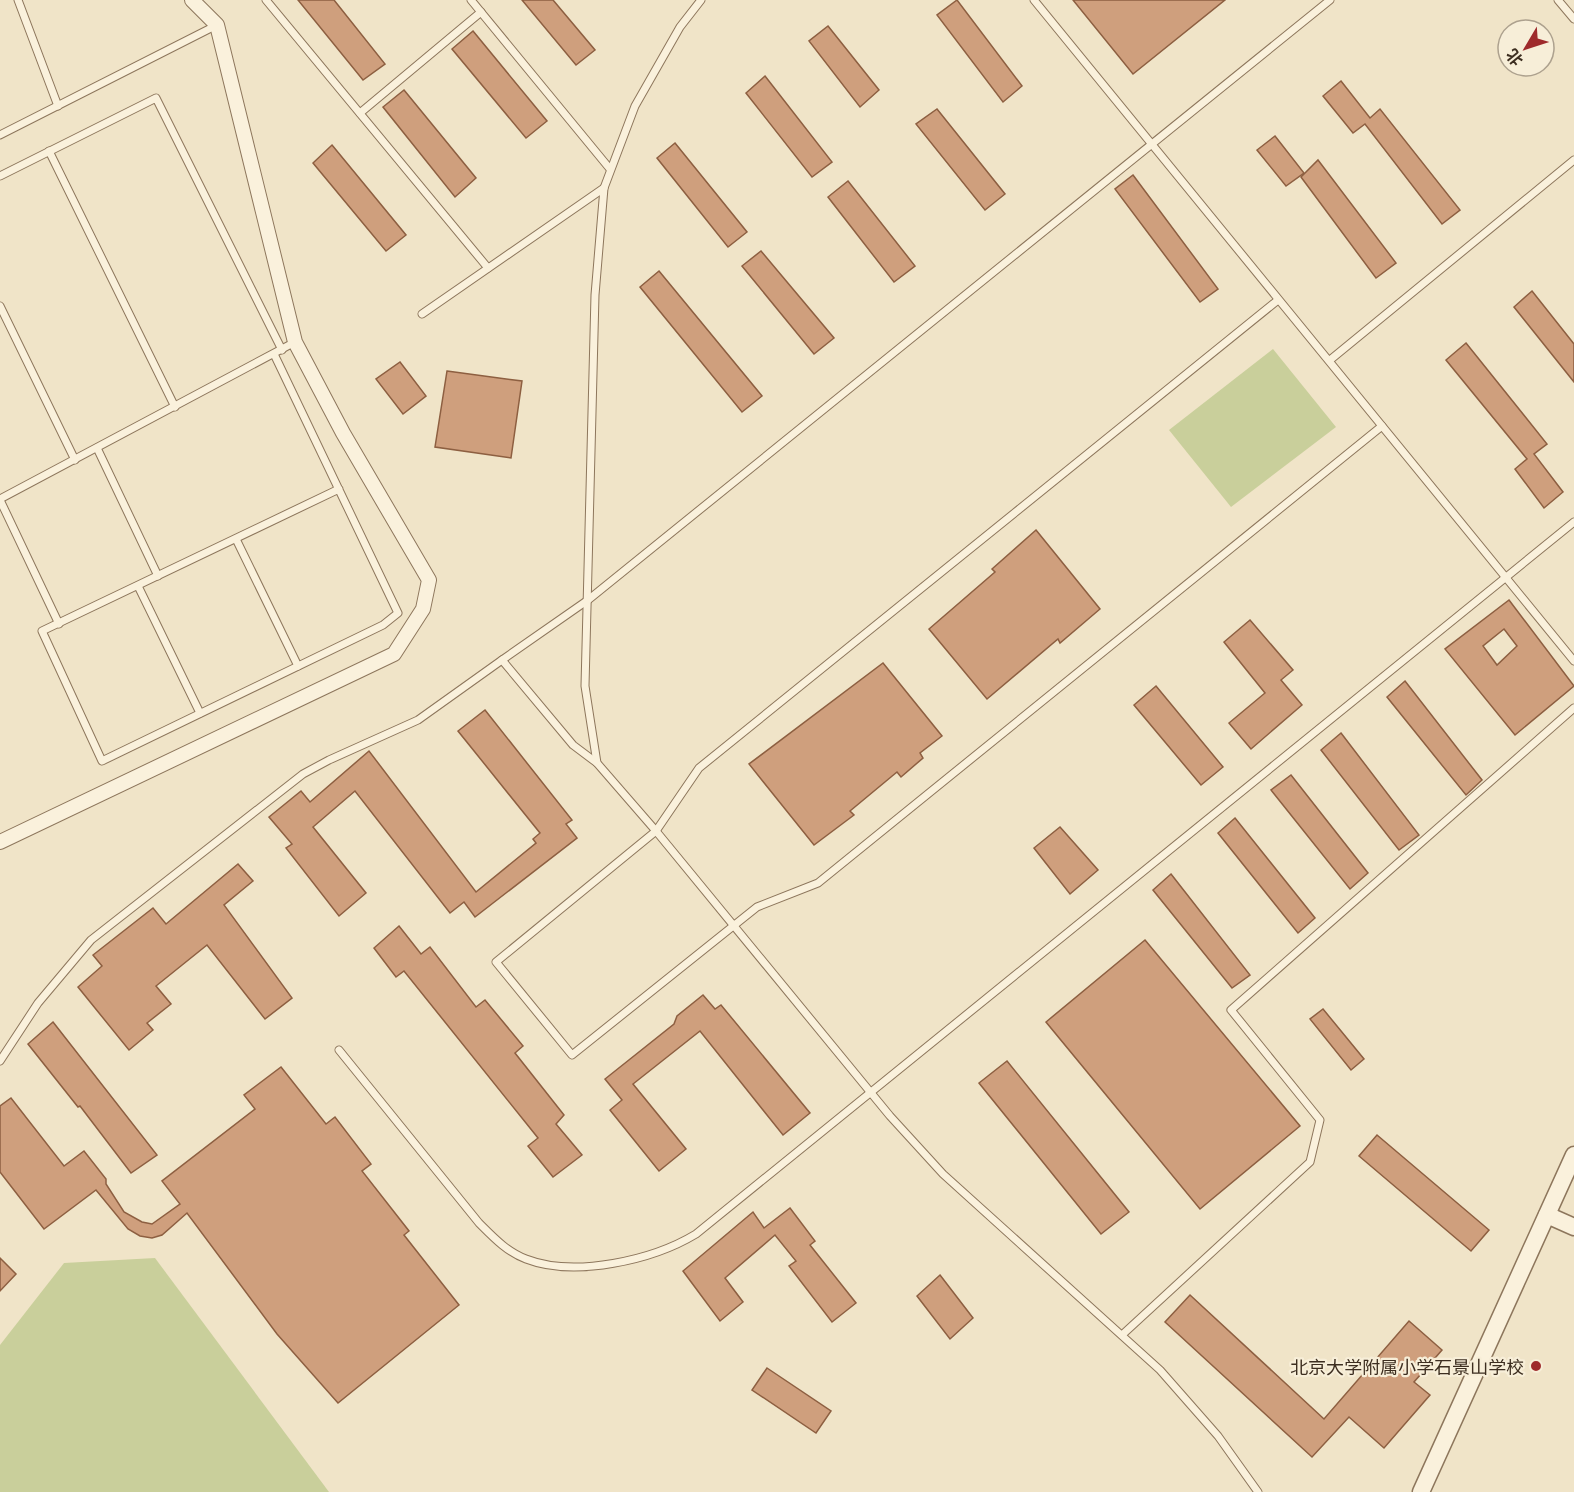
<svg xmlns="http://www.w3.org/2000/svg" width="1574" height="1492" font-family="Literata,'Noto Sans SC',serif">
	<rect width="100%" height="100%" fill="#f0e4c8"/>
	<g fill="#c9cf9b">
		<polygon points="1273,349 1336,427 1231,507 1169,430"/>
		<polygon points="155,1258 329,1492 0,1492 0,1345 64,1263"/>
	</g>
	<g fill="#cf9f7d" stroke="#8d5f41" stroke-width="1.5" fill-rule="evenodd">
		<polygon points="298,0 334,0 385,64 363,80"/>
		<polygon points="522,0 553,0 595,50 576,65"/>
		<polygon points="957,0 1022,86 1003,102 937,15"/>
		<polygon points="1073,0 1225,0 1133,74"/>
		<polygon points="828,26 879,90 860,107 809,41"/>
		<polygon points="473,31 547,121 526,138 452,49"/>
		<polygon points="765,76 832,162 812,177 746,93"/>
		<polygon points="1341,81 1370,118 1380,109 1460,210 1442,224 1365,124 1353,133 1323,96"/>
		<polygon points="404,90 476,178 455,197 383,107"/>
		<polygon points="937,109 1005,194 985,210 916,124"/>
		<polygon points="1275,136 1304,173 1286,186 1257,150"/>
		<polygon points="675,143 747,232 728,247 657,158"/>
		<polygon points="332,145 406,235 386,251 313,163"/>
		<polygon points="1318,160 1396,263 1376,278 1301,177"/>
		<polygon points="1133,175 1218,289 1200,302 1115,189"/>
		<polygon points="848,181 915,266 894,282 828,197"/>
		<polygon points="761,251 834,338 814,354 742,266"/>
		<polygon points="659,271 762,396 742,412 640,287"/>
		<polygon points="1532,291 1574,344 1574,382 1514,307"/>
		<polygon points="1466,343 1547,444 1534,454 1563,492 1544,508 1515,469 1527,459 1446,360"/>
		<polygon points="400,362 426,396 403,414 376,379"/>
		<polygon points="447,371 522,381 511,458 435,447"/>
		<polygon points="1036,530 1100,609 1060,643 1058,639 987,699 929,629 995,572 992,569"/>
		<path d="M1509,600L1574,686L1515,735L1445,649ZM1504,629L1517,646L1497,665L1483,646Z"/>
		<polygon points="1250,620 1293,670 1281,680 1302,705 1251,749 1229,723 1265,693 1224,642"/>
		<polygon points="883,663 942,736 920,753 923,758 901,777 897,772 850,811 854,815 814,845 749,764"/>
		<polygon points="1405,681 1482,780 1466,795 1387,697"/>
		<polygon points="1156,686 1223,767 1201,785 1134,705"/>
		<polygon points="485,710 572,820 566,824 577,838 475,917 464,902 450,913 355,791 313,827 366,893 339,916 286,848 292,844 269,817 301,791 310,802 369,751 476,892 536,843 533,839 540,833 458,731"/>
		<polygon points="1341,733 1419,835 1399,850 1321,750"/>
		<polygon points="1291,775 1368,873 1350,889 1271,790"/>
		<polygon points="1235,818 1315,918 1298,933 1218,833"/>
		<polygon points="1060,827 1098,870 1070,894 1034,848"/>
		<polygon points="238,864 253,881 224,905 292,998 265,1019 207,945 156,986 171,1004 147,1023 153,1030 129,1050 78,987 102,966 93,955 153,908 166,924"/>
		<polygon points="1171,874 1250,975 1232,988 1153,890"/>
		<polygon points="399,926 421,954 430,947 476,1007 485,1000 523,1046 515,1053 564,1115 556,1124 582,1155 553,1177 528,1146 538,1138 404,971 396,977 374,948"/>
		<polygon points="1145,940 1300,1126 1200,1209 1046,1022"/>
		<polygon points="703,995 715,1009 721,1005 810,1113 783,1135 700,1031 633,1084 686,1149 659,1171 610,1110 622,1100 605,1079 674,1024 677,1016"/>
		<polygon points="1323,1009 1364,1059 1351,1070 1310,1019"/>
		<polygon points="53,1022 157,1155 131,1173 80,1106 78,1107 28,1044"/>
		<polygon points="1007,1061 1129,1212 1101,1234 979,1083"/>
		<polygon points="281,1067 326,1124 335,1117 371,1164 362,1171 409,1231 404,1235 459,1305 338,1403 277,1334 187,1213 162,1235 152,1238 140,1236 128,1229 96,1190 44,1229 0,1172 0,1106 11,1098 64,1166 84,1151 106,1179 106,1184 124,1212 142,1222 152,1224 180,1204 162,1181 255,1109 244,1095"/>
		<polygon points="1377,1135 1489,1230 1471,1251 1359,1156"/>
		<polygon points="790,1208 815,1241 810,1245 856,1303 832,1322 789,1266 796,1261 775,1235 725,1278 743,1302 720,1321 683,1271 753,1212 764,1228"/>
		<polygon points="0,1258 16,1274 0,1291"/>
		<polygon points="940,1275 973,1318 950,1339 917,1296"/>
		<polygon points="1190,1295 1324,1419 1409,1321 1442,1350 1414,1382 1430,1395 1384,1448 1349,1417 1312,1457 1165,1322"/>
		<polygon points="767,1368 831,1411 816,1433 752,1390"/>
	</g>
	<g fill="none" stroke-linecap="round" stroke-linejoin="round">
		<g stroke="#8d765c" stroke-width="9">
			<g id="service">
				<polyline points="18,0 58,106"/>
				<polyline points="266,0 488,268"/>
				<polyline points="471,0 610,169"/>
				<polyline points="701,0 680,27 635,106 604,188 595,295 585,686 597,763 656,831 890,1116 943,1174 1160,1370 1218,1436 1258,1492"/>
				<polyline points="1034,0 1574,661"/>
				<polyline points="1558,0 1574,19"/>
				<polyline points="360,113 481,12"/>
				<polyline points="0,135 217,25"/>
				<polyline points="49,151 175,407"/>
				<polyline points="0,176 156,98 282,350"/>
				<polyline points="1278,300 699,768 656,831 496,962 572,1055 757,907 818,883 1382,426"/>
				<polyline points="0,306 75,460"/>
				<polyline points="422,314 604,188"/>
				<polyline points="274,354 398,613 383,625 102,761 42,631 339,489"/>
				<polyline points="1330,360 1574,160"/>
				<polyline points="97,448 158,576"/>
				<polyline points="0,499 295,342"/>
				<polyline points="0,500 59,624"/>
				<polyline points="236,539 298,666"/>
				<polyline points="138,586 200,713"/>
				<polyline points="502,660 588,600 1330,0"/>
				<path d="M339,1050L479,1223C493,1237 507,1252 526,1259C575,1278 653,1260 696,1234L1574,522"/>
				<polyline points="0,1061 38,1003 91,940 303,774 329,760 418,720 502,660 573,745 597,763"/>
				<polyline points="1122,1335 1310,1162 1320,1120 1231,1010 1574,708"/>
			</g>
		</g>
		<g stroke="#8d765c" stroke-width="16">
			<polyline id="minor" points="0,842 394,654 423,609 429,580 343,433 295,342 217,25 192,0"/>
		</g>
		<g stroke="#8d765c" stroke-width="19">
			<g id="tertiary">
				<polyline points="1547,1215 1574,1227"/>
				<polyline points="1421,1492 1574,1155"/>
			</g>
		</g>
		<use href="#service" stroke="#faf1dc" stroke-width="7"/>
		<use href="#minor" stroke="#faf1dc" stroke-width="14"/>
		<use href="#tertiary" stroke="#faf1dc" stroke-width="16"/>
	</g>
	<circle fill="#9e2a2b" stroke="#f7eed8" stroke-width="2" cx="1536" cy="1366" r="6"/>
	<g text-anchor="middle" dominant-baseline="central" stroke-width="4.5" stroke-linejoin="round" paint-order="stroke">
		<g font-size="18" fill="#3d2e20" stroke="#f7eed8" text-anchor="end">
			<text x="1524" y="1366">北京大学附属小学石景山学校</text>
		</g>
	</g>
	<g transform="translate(1526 48) rotate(231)"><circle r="28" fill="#f7eed8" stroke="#ada18e" stroke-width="1.5"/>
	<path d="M0-4.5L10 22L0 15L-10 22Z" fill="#9e2a2b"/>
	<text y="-9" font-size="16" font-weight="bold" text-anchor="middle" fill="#3d2e20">北</text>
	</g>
</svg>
